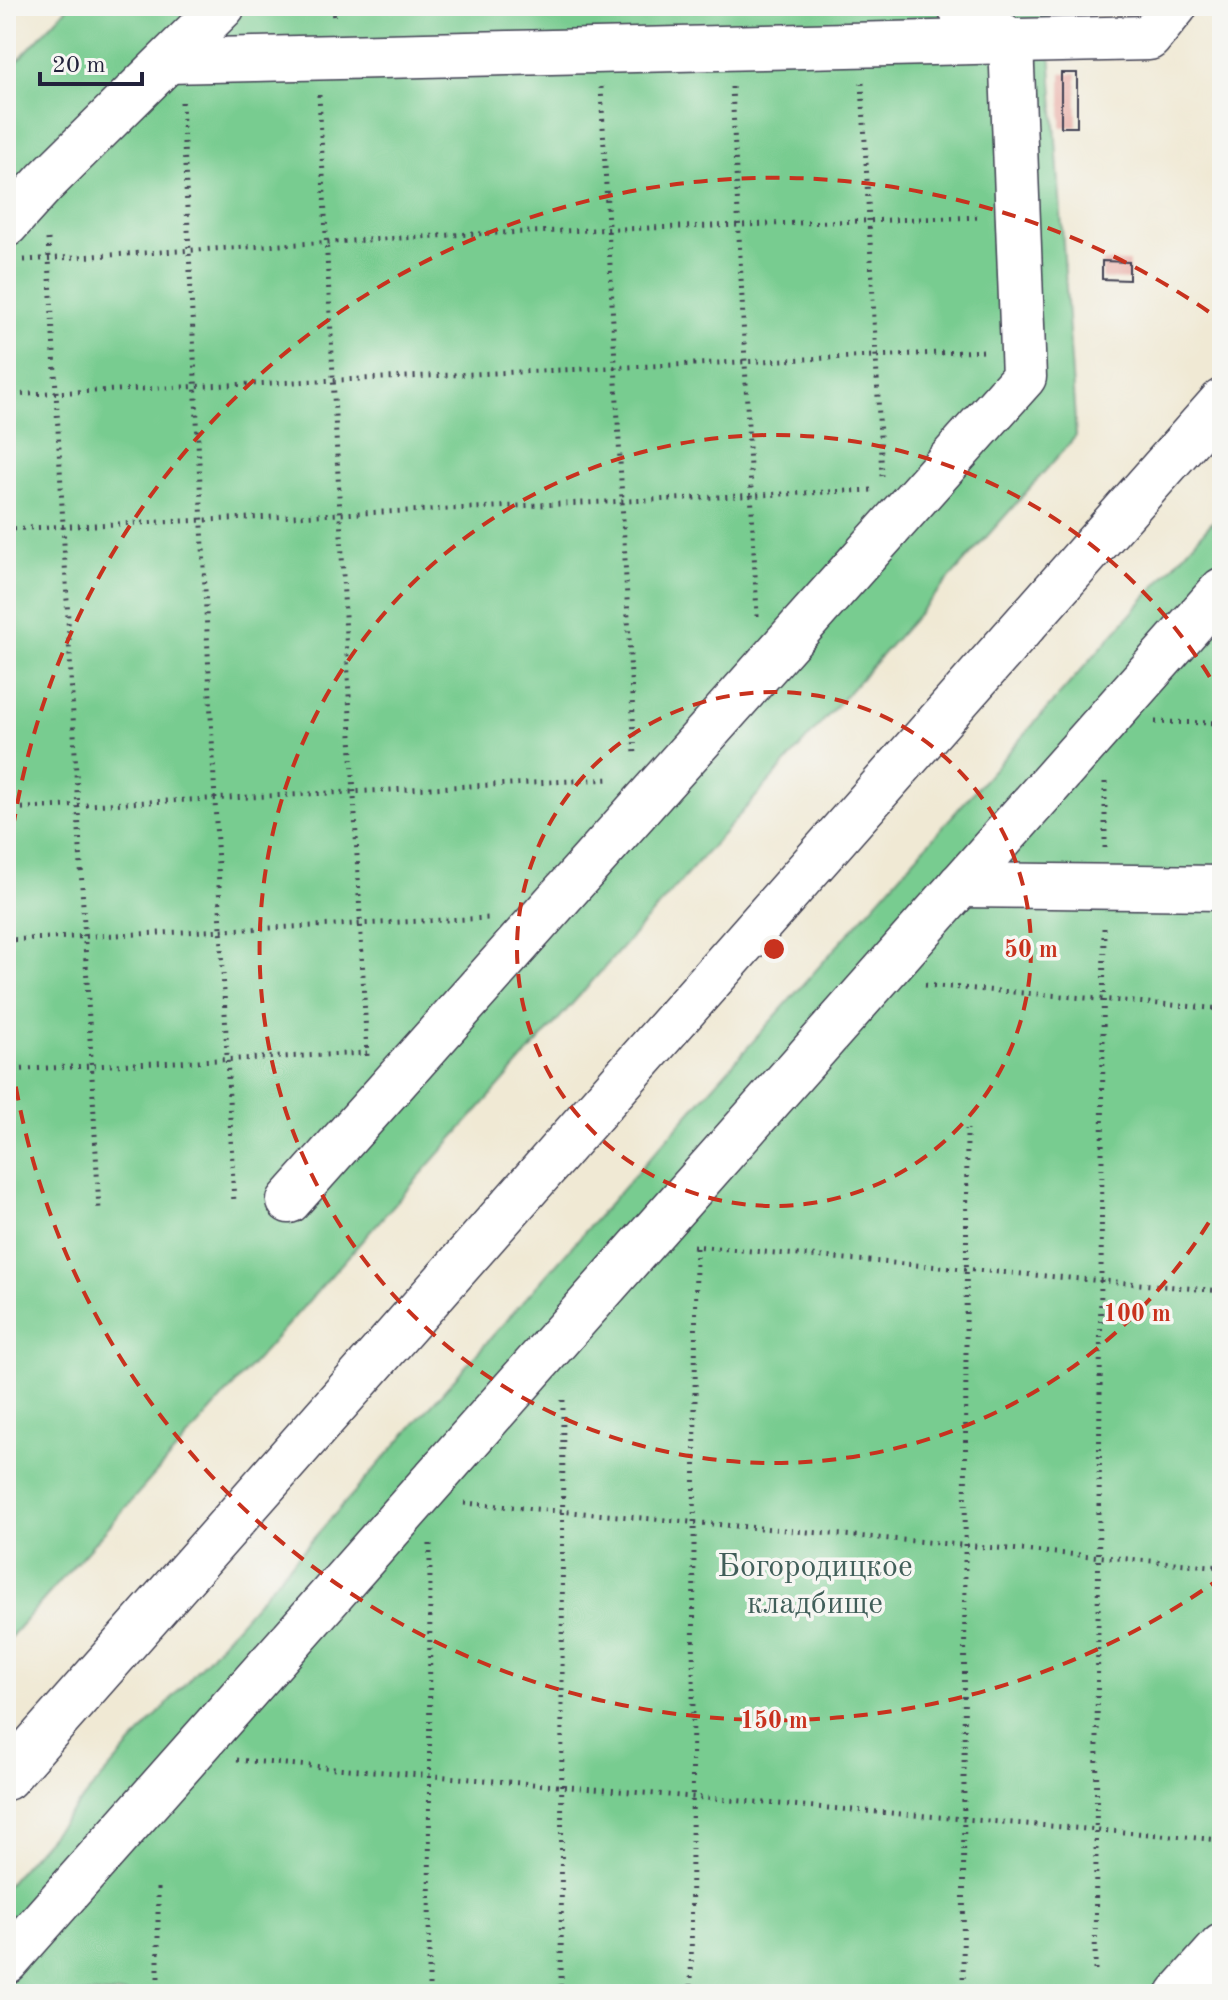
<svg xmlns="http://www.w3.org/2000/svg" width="1228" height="2000" font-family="'Old Standard TT',serif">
	<rect width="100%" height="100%" fill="#f6f6f2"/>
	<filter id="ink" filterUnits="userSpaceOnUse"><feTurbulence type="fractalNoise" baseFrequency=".0125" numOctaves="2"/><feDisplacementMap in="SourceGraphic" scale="16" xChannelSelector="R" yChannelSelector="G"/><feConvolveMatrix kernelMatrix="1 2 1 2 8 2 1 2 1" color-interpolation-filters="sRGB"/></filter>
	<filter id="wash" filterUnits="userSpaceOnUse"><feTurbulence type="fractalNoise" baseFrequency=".006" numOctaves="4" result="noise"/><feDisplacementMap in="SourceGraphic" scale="32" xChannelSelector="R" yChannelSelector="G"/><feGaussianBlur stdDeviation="1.8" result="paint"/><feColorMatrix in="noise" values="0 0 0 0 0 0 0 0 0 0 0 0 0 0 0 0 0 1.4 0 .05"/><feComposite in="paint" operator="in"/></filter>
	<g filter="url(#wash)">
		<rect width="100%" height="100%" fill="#f0e9d4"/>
		<g fill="#78cc90" stroke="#4d7766" stroke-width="2">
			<polygon points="69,6 1047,6 1076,436 6,1642 6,73"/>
			<polygon points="1222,511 1222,1994 6,1994 6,1886"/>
		</g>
		<g id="blocks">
			<g fill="#e5958d">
				<rect x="1061" y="73" width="16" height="54"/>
				<polygon points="1102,261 1129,262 1129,280 1102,279"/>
			</g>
		</g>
	</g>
	<g filter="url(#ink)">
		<use href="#blocks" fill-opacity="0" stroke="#414052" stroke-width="2"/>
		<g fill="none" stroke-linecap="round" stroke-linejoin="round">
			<g stroke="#414052" stroke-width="47">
				<g id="minor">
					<polyline points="168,61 1149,38 1175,6"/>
					<polyline points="6,225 45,182 223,6"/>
					<polyline points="960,885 1222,888"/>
					<polyline points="289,1201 1024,377 1011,42 959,6"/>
					<polyline points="6,1778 1222,401"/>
					<polyline points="6,1962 1222,590"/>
					<polyline points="1179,1994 1222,1946"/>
				</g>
			</g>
			<g stroke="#414052" stroke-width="5" stroke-dasharray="2 6" stroke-linecap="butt">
				<polyline points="333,6 334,21"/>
				<polyline points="862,83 882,476"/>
				<polyline points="601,87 635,756"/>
				<polyline points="732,87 757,616"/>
				<polyline points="319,95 367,1056"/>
				<polyline points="182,102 234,1204"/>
				<polyline points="48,239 99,1210"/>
				<polyline points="24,260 470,234 981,217"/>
				<polyline points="6,395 984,351"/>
				<polyline points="6,529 872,490"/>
				<polyline points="1155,722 1222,723"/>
				<polyline points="6,809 612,779"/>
				<polyline points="1105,848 1105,782"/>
				<polyline points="6,940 489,918"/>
				<polyline points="925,985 1222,1009"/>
				<polyline points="6,1070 367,1053"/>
				<polyline points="693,1246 1222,1291"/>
				<polyline points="464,1503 1222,1567"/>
				<polyline points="237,1760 1222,1840"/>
				<polyline points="1095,1970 1104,926"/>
				<polyline points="158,1994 158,1885"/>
				<polyline points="429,1994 430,1543"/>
				<polyline points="561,1994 563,1394"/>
				<polyline points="691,1994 696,1246"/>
				<polyline points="963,1994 967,1129"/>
			</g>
			<use href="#minor" stroke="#fff" stroke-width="44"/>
		</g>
	</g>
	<g fill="none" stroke="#c8321e" stroke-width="4" stroke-dasharray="14 10">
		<circle cx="774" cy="949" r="257"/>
		<path d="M1221 1202A514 514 0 1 1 1221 696"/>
		<path d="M1222 1577A771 771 0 0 1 7 1023M7 875A771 771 0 0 1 1222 321"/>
	</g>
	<g text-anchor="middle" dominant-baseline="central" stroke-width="7" stroke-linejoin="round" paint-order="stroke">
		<g font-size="32" fill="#405e59" stroke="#f6f6f2">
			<text x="815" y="1568">Богородицкое<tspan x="815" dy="37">кладбище</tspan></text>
		</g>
	</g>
	<circle cx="774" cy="949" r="12" fill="#c8321e" stroke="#f6f6f2" stroke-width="4"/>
	<g font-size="24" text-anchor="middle" font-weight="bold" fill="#c8321e" stroke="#f6f6f2" stroke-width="7" stroke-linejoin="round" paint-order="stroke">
		<text x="1031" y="957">50 m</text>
		<text x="1137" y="1321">100 m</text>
		<text x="774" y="1728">150 m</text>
	</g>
	<rect width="1228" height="2000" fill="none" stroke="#f6f6f2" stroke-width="32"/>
	<path d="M40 72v12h102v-12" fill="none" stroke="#22223b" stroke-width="4"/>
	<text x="52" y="72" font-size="24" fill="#22223b" stroke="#f6f6f2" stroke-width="6" paint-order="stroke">20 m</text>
</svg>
